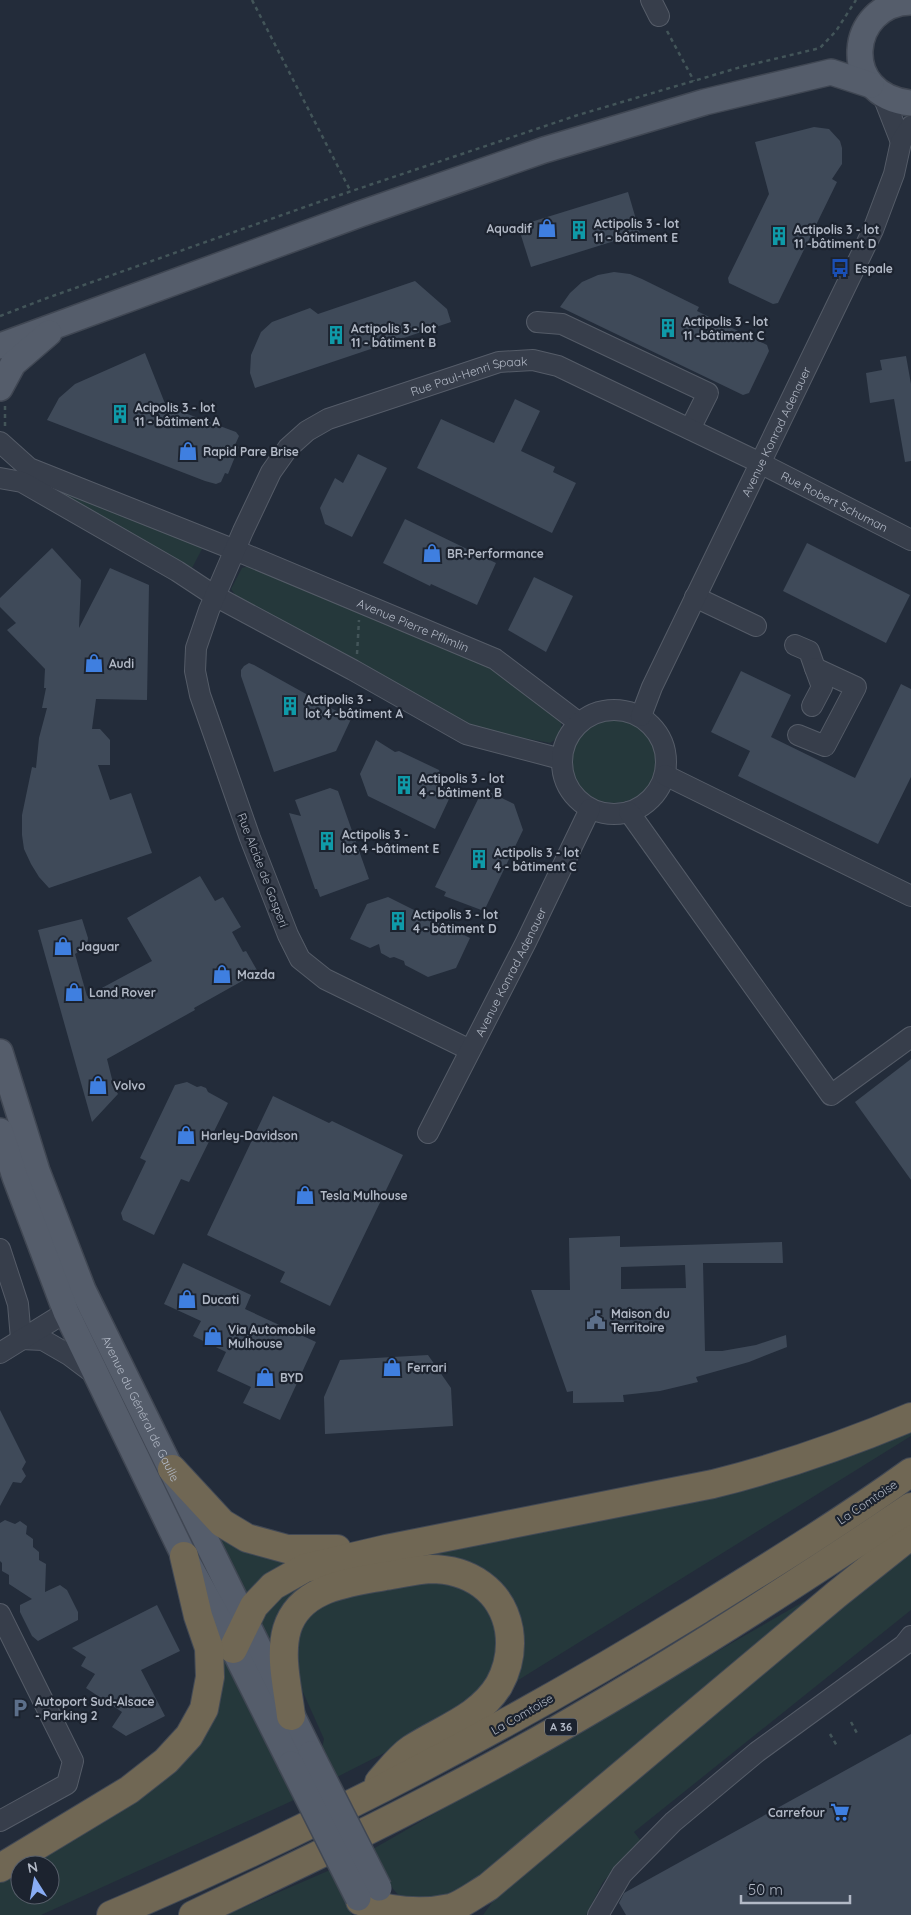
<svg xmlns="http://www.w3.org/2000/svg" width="911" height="1915" font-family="Quicksand,sans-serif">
	<rect width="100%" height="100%" fill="#232c3a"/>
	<g fill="#25383b">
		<polygon points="31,474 199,544 202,549 192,568 187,569 29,480"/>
		<path d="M249,566L493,665L559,715C564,727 561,737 550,743L482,730L460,722L236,596L231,589L242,568Z"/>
		<circle cx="614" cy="760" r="43"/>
		<polygon points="911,1425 911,1436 507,1687 494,1582 354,1573 273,1651 259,1621 268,1607 295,1584"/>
		<polygon points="205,1519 292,1559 272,1570 243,1597"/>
		<polygon points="911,1550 911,1610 634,1832 641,1841 603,1882 586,1915 483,1915 496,1897"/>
		<polygon points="427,1577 473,1589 498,1623 499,1654 483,1685 470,1701 408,1741 337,1777 322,1748 324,1739 298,1681 294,1647 305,1617 327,1600"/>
		<polygon points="831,1586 469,1887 452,1896 405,1902 393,1889 373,1849"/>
		<polygon points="214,1633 294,1800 41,1915 0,1915 0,1877 20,1865 20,1895 50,1895 50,1865 20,1865 191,1747"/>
		<polygon points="330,1870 352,1915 226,1915"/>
	</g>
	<g fill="#3f4a59" fill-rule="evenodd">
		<polygon points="814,127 829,129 840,141 842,148 842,164 832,179 837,182 778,303 773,304 729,283 728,278 769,194 755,142"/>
		<polygon points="628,192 640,233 531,267 518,226"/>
		<polygon points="614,272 630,274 642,279 699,307 697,311 767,345 769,351 749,393 743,395 560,307 570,293 582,282 598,275"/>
		<polygon points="415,281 447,309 451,322 255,388 250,373 251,355 261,332 272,322 310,308 318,314"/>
		<polygon points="145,353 166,406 236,432 239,436 235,445 239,447 228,474 225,473 221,482 216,484 205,481 47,420 59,398 75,384"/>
		<polygon points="906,356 911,384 911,461 905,462 894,399 870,403 866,373 882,370 880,360"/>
		<polygon points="515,399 540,411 521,451 555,467 553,472 576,483 552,533 417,468 441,419 494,443"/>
		<polygon points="358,454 387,468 352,537 325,524 320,508 335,478 343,483"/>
		<polygon points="405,519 496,563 477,605 431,584 430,586 383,563"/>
		<polygon points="807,543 910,595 886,643 783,591"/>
		<polygon points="52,548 81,580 79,628 110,568 149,585 147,700 96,699 92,729 100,729 110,740 110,765 98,765 110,800 131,793 152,853 49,888 39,877 31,864 24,849 22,835 22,815 32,767 36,768 39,738 47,708 42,708 46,688 44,688 45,669 7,630 16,623 0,607 0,598"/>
		<polygon points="534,577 573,596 546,652 508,630"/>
		<polygon points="249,663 254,665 351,719 336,751 274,772 241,676 241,670 244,666"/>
		<polygon points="741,671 791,695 771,737 855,778 901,684 911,689 911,777 878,844 738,776 750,751 711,732"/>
		<polygon points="376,740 395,752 399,751 439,770 449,799 435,829 368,796 360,774"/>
		<polygon points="330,788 338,791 369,879 320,897 317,889 315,889 289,813 301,816 295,800"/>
		<polygon points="483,789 514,804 523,830 484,911 444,896 446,892 435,887"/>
		<polygon points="200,876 215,901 223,897 241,927 232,932 243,952 246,951 258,972 194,1008 195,1010 107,1059 114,1087 118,1094 92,1122 38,930 82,919 88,938 87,946 75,954 87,996 152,961 127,918"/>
		<polygon points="388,897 470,938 456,968 428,977 405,965 404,961 394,957 390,958 381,953 379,944 370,948 350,939 367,904"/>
		<polygon points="911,1059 911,1180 855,1102"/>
		<polygon points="187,1082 197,1087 201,1086 206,1088 208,1092 228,1103 189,1182 181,1179 154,1235 123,1220 121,1213 146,1161 140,1158 175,1085"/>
		<polygon points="273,1096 329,1123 332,1121 403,1155 330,1306 280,1282 285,1272 207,1235"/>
		<path d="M620,1236V1247L782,1242L783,1263H703L705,1351H722L756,1345L786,1335L787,1347L749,1362L696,1377L698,1382L660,1391L623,1395L624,1402L573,1403V1391L567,1392L531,1290H570L569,1238ZM685,1265L686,1288L621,1289V1267Z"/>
		<polygon points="183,1263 251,1295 245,1309 316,1342 280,1420 243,1403 251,1387 217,1371 226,1352 193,1336 201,1321 164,1304"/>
		<polygon points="428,1355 451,1388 453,1426 325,1434 324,1397 340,1360"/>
		<polygon points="0,1410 26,1462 22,1469 26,1476 21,1483 13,1482 0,1506"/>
		<polygon points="5,1520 15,1524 20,1521 27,1526 26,1534 33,1539 33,1547 39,1552 39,1560 46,1564 45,1592 60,1585 67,1590 78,1612 78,1620 38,1641 32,1636 20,1612 20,1605 32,1599 9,1584 9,1575 2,1571 2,1563 0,1561 0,1523"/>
		<polygon points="157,1605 180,1651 141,1670 165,1716 126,1736 112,1727 122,1712 86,1688 95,1674 81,1666 86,1657 72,1648"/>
		<polygon points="911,1734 911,1915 626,1915 619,1903 624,1893"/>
	</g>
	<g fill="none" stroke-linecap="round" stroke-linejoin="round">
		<g stroke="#555c68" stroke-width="22">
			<g id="minor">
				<polyline points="651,0 659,16"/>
				<polyline points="883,96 901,142"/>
				<polyline points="537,322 562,324 708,393 690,429"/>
				<path id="s1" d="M0,442L29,468L235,550L495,659L578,722"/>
				<polyline points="0,478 22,482 177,571 215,596 353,670 466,734 561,759"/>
				<polyline points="695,597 756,626"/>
				<polyline points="795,645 809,651 815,668"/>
				<circle cx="614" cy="762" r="52"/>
				<path id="s2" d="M641,716L652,687L873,230L894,174L901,142L911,126"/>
				<polyline points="798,735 825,746 856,687 815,668 822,687 812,706"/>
				<polyline points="665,775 911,896"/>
				<polyline points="629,812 831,1095 911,1037"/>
				<path id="s3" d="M470,1050L325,979L300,959L288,935L250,838L200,695L195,671L196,648L209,610L243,531L271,472L288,448L307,431L328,419L499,362L533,360L558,366L583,378L752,459L911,540"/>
				<path id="s4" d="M428,1133L526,942L590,809"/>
				<polyline points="0,1249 18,1304 21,1339 43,1340 69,1355 97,1376"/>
				<polyline points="0,1353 66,1312 75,1300"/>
				<polyline points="0,1614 73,1761 67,1784 0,1821"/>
				<polyline points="598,1915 622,1874 673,1822 757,1752 904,1645 911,1636"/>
			</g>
		</g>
		<g stroke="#404753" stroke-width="28">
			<g id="major">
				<path d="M911,2C848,3 838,96 911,103"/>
				<polyline points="0,346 360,214 544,150 705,102 831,72 871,85"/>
				<polyline points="0,388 13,364 49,333"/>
				<path id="s5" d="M0,1052L37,1171L83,1290L311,1754"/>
				<polyline points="0,1131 15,1177 66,1312 184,1556 218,1618 291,1764"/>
			</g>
		</g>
		<g stroke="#424955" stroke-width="30">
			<g id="highway">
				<polyline points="172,1469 222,1523 247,1538 287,1549 337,1549"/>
				<path d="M233,1649L254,1606L273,1586L305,1568L386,1549L713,1484C781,1467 847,1444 911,1417"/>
				<path d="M291,1716C288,1689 279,1656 287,1629C300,1587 348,1583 385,1576C399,1574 415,1570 430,1569C469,1569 502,1590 509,1630C512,1650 509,1667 499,1685C480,1717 442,1729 411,1749C399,1757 389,1771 379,1782"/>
				<polyline points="0,1868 129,1790 166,1761 189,1736 204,1709 210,1677 209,1648 198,1616 184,1556"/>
				<path d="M360,1901C390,1911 419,1915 451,1908C463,1904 476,1894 488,1887L837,1594L911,1535"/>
				<path d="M111,1915C315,1829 511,1725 699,1610C770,1566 843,1521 911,1472"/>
				<path d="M193,1915C298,1865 403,1815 505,1759C645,1682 778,1596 911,1507"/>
			</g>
		</g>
		<g stroke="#435559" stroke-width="2.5" stroke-dasharray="4 4" stroke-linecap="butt">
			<polyline points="252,0 351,192"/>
			<polyline points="667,31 694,81"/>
			<polyline points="0,316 47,298 319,202 578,115 741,67 820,48 836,31 856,0"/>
			<polyline points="5,406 5,428"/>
			<polyline points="357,654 359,620"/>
			<polyline points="851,1722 858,1735"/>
			<polyline points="830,1734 837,1746"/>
		</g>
		<use href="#minor" stroke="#373e4b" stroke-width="20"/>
		<use href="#major" stroke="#555d6b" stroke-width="25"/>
		<use href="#highway" stroke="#706754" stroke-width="28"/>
		<g stroke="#404753" stroke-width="28" stroke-linecap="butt">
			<g id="major-bridge">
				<polyline points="311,1754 379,1888"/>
				<polyline points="291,1764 358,1898"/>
			</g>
		</g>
		<use href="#major-bridge" stroke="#555d6b" stroke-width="25"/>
	</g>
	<defs>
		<g id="shop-bare" transform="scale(1.5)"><path d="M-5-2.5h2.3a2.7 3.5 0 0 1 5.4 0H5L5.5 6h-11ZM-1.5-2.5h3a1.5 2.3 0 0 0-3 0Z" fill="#3f7fe0" stroke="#1c232f" stroke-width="2.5" paint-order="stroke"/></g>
		<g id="building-bare" transform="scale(1.5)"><path d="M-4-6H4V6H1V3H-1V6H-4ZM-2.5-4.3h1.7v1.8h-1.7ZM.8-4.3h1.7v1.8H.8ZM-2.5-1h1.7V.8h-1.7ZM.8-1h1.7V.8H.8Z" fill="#0f9aa8" stroke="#1c232f" stroke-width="2.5" paint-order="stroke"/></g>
		<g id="bus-bare" transform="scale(1.5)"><path d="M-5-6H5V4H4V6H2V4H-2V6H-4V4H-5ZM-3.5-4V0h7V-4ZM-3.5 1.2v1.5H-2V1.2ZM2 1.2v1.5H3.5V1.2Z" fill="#1a4fb4" stroke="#1c232f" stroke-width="2.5" paint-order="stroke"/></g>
		<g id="civic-bare" transform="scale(1.5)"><path d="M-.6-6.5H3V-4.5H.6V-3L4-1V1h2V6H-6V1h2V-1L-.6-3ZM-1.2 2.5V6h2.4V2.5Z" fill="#5c6f8a" stroke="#1c232f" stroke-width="2.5" paint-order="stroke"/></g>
		<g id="parking-bare" transform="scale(1.5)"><path d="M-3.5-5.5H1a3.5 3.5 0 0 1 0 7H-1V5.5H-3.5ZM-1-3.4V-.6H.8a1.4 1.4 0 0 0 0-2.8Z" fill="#5c6f8a" stroke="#1c232f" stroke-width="2.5" paint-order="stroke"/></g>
		<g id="supermarket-bare" transform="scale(1.5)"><path d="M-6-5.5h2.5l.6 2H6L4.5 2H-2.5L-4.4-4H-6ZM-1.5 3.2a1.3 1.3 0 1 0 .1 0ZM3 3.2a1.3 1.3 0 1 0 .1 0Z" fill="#3f7fe0" stroke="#1c232f" stroke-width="2.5" paint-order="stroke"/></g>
	</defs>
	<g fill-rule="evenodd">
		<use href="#shop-bare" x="547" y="228"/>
		<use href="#building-bare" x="579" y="230"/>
		<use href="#building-bare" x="779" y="236"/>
		<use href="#bus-bare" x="840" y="268"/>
		<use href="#building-bare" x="668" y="328"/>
		<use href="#building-bare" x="336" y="335"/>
		<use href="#building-bare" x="120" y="414"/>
		<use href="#shop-bare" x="188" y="451"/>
		<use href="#shop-bare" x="432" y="553"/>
		<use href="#shop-bare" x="94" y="663"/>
		<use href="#building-bare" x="290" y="706"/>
		<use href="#building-bare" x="404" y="785"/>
		<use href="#building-bare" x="327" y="841"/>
		<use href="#building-bare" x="479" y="859"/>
		<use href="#building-bare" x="398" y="921"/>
		<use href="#shop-bare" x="63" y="946"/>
		<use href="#shop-bare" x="222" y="974"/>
		<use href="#shop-bare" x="74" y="992"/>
		<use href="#shop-bare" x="98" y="1085"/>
		<use href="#shop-bare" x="186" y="1135"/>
		<use href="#shop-bare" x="305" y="1195"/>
		<use href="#shop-bare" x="187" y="1299"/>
		<use href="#civic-bare" x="596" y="1320"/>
		<use href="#shop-bare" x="213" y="1336"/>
		<use href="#shop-bare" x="392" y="1367"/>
		<use href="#shop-bare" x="265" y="1377"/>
		<use href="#parking-bare" x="20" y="1708"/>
		<use href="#supermarket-bare" x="840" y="1812"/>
	</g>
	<g text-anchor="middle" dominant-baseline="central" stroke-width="4.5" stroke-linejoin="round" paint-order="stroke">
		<rect fill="#1c232f" stroke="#858c99" stroke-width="1" x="545" y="1718.5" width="32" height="17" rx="4"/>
		<g font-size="11" font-weight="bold" fill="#b2b9c6">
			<text x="561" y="1727">A 36</text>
		</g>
		<g font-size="12" font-weight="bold" fill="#b2b9c6" stroke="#1c232f" text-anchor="start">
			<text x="594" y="223">Actipolis 3 - lot<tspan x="594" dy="14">11 - bâtiment E</tspan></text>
			<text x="532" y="228" text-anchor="end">Aquadif</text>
			<text x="794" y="229">Actipolis 3 - lot<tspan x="794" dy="14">11 -bâtiment D</tspan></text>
			<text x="855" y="268">Espale</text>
			<text x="683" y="321">Actipolis 3 - lot<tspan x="683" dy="14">11 -bâtiment C</tspan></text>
			<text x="351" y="328">Actipolis 3 - lot<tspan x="351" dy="14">11 - bâtiment B</tspan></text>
			<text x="135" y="407">Acipolis 3 - lot<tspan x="135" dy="14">11 - bâtiment A</tspan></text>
			<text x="203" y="451">Rapid Pare Brise</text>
			<text x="447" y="553">BR-Performance</text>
			<text x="109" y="663">Audi</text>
			<text x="305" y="699">Actipolis 3 -<tspan x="305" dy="14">lot 4 -bâtiment A</tspan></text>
			<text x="419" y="778">Actipolis 3 - lot<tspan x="419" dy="14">4 - bâtiment B</tspan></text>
			<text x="342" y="834">Actipolis 3 -<tspan x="342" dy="14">lot 4 -bâtiment E</tspan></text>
			<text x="494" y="852">Actipolis 3 - lot<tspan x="494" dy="14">4 - bâtiment C</tspan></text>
			<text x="413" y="914">Actipolis 3 - lot<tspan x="413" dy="14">4 - bâtiment D</tspan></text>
			<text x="78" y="946">Jaguar</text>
			<text x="237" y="974">Mazda</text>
			<text x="89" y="992">Land Rover</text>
			<text x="113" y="1085">Volvo</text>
			<text x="201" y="1135">Harley-Davidson</text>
			<text x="320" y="1195">Tesla Mulhouse</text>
			<text x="202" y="1299">Ducati</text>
			<text x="611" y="1313">Maison du<tspan x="611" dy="14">Territoire</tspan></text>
			<text x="228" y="1329">Via Automobile<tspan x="228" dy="14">Mulhouse</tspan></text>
			<text x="407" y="1367">Ferrari</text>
			<text x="280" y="1377">BYD</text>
			<text x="35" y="1701">Autoport Sud-Alsace<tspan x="35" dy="14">- Parking 2</tspan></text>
			<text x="825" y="1812" text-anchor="end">Carrefour</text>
		</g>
		<g font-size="12" fill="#b2b9c6" stroke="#1c232f">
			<text stroke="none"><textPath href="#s3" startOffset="942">Rue Paul-Henri Spaak</textPath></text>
			<text stroke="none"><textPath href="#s2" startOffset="315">Avenue Konrad Adenauer</textPath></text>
			<text stroke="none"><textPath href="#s3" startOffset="1342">Rue Robert Schuman</textPath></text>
			<text stroke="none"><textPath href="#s1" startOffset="454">Avenue Pierre Pflimlin</textPath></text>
			<text transform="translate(263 870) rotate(69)">Rue Alcide de Gasperi</text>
			<text stroke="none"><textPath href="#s4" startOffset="181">Avenue Konrad Adenauer</textPath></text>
			<text stroke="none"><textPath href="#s5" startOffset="384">Avenue du Général de Gaulle</textPath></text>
			<text transform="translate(867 1502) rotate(-34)">La Comtoise</text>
			<text transform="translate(522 1714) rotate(-30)">La Comtoise</text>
		</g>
	</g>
	<g transform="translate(35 1880) rotate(349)"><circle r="24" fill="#1c232f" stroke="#585f6b"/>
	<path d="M0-4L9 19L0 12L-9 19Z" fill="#89adf4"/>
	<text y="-8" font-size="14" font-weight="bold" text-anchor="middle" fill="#b2b9c6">N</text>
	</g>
	<path d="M741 1895v8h109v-8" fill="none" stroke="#b2b9c6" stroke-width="2.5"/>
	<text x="748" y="1895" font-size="15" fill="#b2b9c6" stroke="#1c232f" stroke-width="4" paint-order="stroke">50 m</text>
</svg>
